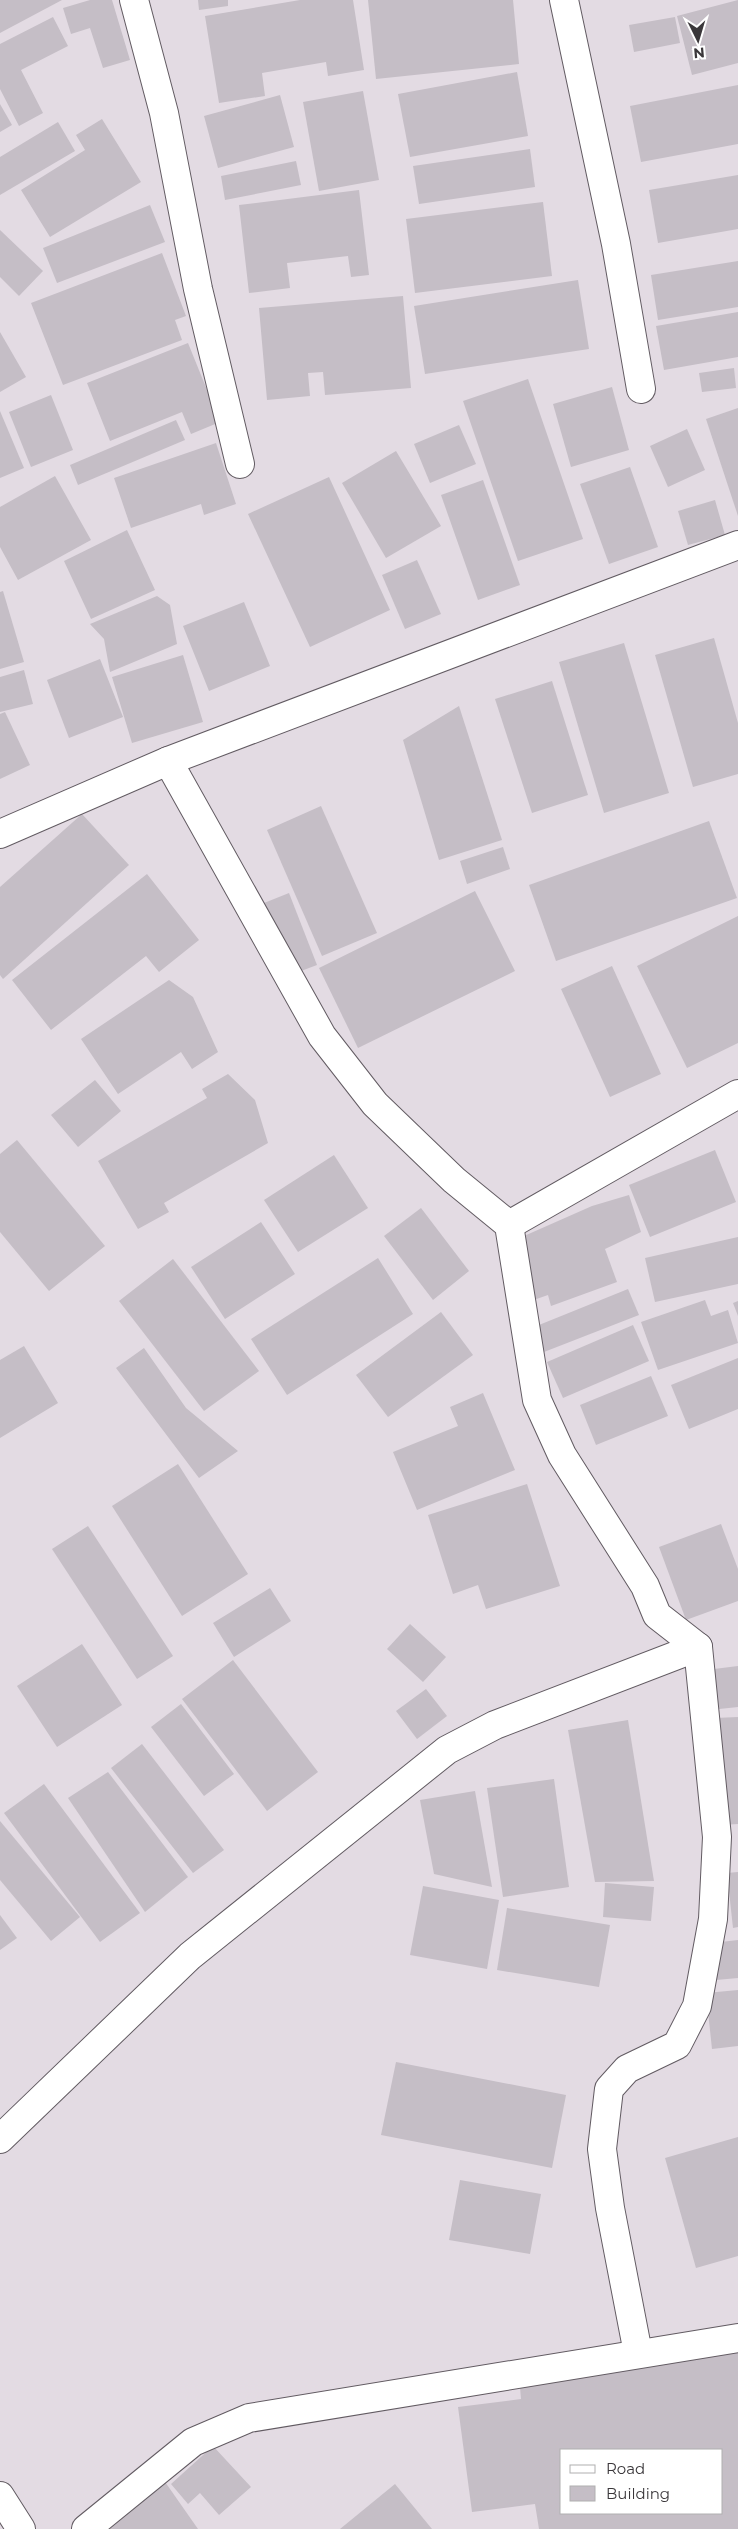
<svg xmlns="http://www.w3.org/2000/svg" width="738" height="2529" font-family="Montserrat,sans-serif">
	<rect width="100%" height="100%" fill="#e3dbe3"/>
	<g fill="#c5bec6" fill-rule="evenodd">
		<polygon points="0,0 62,0 0,33"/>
		<polygon points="90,0 112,0 130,60 103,68 90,28 71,34 63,8"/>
		<polygon points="198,0 228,0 228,6 199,10"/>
		<polygon points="300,0 353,0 364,70 328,76 326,62 262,73 265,96 219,103 205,16"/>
		<polygon points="368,0 513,0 519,64 376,79"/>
		<polygon points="738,0 738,63 692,75 677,16"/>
		<polygon points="53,17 68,46 21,70 43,113 19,126 0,89 0,44"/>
		<polygon points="675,17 680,43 634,52 629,25"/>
		<polygon points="517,72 528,136 410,157 398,94"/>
		<polygon points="738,85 738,144 641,162 630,106"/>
		<polygon points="363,91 379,180 319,191 303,102"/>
		<polygon points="280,95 294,147 218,168 204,116"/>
		<polygon points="0,104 12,125 0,132"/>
		<polygon points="102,119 141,182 50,237 21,190 85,150 76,135"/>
		<polygon points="58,122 75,151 0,195 0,157"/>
		<polygon points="530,149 535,187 419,204 413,166"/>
		<polygon points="296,161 301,185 225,200 221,176"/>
		<polygon points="738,175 738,229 658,243 649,190"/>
		<polygon points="359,190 369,275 351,277 348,256 287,263 290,288 249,293 239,205"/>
		<polygon points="543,202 552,276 415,293 406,219"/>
		<polygon points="150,205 165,242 57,283 43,248"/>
		<polygon points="0,230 43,271 19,296 0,277"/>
		<polygon points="162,253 186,316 175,320 182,340 63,385 31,303"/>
		<polygon points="738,261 738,307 658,320 651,275"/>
		<polygon points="578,280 589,349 425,374 414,306"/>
		<polygon points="403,296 411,388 325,395 323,372 308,373 310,396 267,400 259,308"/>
		<polygon points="738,312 738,357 664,370 656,326"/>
		<polygon points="0,332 26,377 0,392"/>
		<polygon points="188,343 220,422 191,434 182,412 110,441 87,383"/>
		<polygon points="734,368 736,388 702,392 699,373"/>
		<polygon points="528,379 583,539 518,561 463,401"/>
		<polygon points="612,387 629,450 571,467 553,404"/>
		<polygon points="51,395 73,450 31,467 9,412"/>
		<polygon points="738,408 738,516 706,419"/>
		<polygon points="0,411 24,468 0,478"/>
		<polygon points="176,420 185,440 78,485 70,465"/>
		<polygon points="459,425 476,464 430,483 414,444"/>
		<polygon points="687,429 705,470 668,487 650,446"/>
		<polygon points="216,443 236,504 204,515 201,504 131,528 114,478"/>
		<polygon points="396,451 441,526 386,558 342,483"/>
		<polygon points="630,467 658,547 609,564 580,484"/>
		<polygon points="55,476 91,540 18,580 0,547 0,507"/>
		<polygon points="329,477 390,610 310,647 248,514"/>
		<polygon points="483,480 520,585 478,600 441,495"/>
		<polygon points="715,500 725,535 688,545 678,511"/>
		<polygon points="127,530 155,590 91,619 64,561"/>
		<polygon points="417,560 441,614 405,629 382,575"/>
		<polygon points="3,591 24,662 0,669 0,592"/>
		<polygon points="157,596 170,605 177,644 110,672 104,639 90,624"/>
		<polygon points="244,602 270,666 209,691 183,626"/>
		<polygon points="714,638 738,723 738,774 693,787 655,655"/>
		<polygon points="624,643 669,793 604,813 559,662"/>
		<polygon points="183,655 203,722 132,743 112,677"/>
		<polygon points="100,659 123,717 69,738 47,680"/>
		<polygon points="24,670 33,704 0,712 0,677"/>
		<polygon points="552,681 588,795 532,813 495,699"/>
		<polygon points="459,706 502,840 439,860 403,740"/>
		<polygon points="5,712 30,765 0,779 0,714"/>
		<polygon points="321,806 377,933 322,956 267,830"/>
		<polygon points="82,814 129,865 3,979 0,975 0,887"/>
		<polygon points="709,821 737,898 556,961 529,885"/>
		<polygon points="503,847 510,869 467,884 460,861"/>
		<polygon points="147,874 199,940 159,972 146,956 51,1030 12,980"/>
		<polygon points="475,891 515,971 358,1048 319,968"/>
		<polygon points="289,893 317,965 293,974 264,903"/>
		<polygon points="738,916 738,1043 687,1068 637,966"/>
		<polygon points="612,966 661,1074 610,1097 561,989"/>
		<polygon points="169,980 193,997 218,1052 192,1069 181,1052 118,1094 81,1039"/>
		<polygon points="228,1074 255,1100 268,1143 164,1203 169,1212 138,1229 98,1161 207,1098 202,1089"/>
		<polygon points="95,1080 121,1111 78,1147 51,1115"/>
		<polygon points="17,1140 105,1246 49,1291 0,1232 0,1154"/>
		<polygon points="715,1150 736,1202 650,1237 629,1185"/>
		<polygon points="334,1155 368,1208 298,1252 264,1200"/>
		<polygon points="629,1195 641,1232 605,1249 617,1282 551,1306 548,1295 525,1303 515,1240 592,1206"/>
		<polygon points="421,1208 469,1271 433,1300 384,1236"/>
		<polygon points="261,1222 295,1274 225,1319 191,1267"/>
		<polygon points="738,1237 738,1284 655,1302 645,1258"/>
		<polygon points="378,1258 413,1314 287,1395 251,1339"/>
		<polygon points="173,1259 259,1371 204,1411 119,1301"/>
		<polygon points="628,1289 639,1315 544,1352 534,1327"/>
		<polygon points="705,1300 711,1316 728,1310 738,1343 658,1370 641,1322"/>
		<polygon points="738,1301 738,1316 733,1303"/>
		<polygon points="441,1312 473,1355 388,1417 356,1375"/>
		<polygon points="633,1325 649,1361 563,1398 547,1362"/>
		<polygon points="24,1346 58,1403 0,1438 0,1360"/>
		<polygon points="144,1348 186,1408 238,1451 199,1478 116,1368"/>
		<polygon points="738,1358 738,1409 689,1429 671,1385"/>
		<polygon points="651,1376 668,1416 596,1445 580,1405"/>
		<polygon points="483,1393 515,1470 417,1510 393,1452 458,1426 450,1407"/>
		<polygon points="178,1464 248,1574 182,1616 112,1506"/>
		<polygon points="527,1484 560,1586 486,1609 478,1585 453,1594 428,1515"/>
		<polygon points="721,1524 738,1569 738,1601 686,1620 659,1547"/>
		<polygon points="88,1526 173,1656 137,1679 52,1549"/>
		<polygon points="270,1588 291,1621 234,1657 213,1623"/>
		<polygon points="410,1624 446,1657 423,1682 387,1649"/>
		<polygon points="82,1644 122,1705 57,1747 17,1686"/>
		<polygon points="233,1660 318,1772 267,1811 182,1699"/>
		<polygon points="738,1666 738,1707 710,1710 706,1670"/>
		<polygon points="426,1689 447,1716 417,1739 396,1711"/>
		<polygon points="181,1704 234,1774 204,1796 151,1727"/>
		<polygon points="738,1717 738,1824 722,1825 715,1718"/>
		<polygon points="628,1720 654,1881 595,1882 568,1730"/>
		<polygon points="142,1744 224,1850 193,1873 111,1768"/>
		<polygon points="108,1772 188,1877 145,1912 68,1798"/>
		<polygon points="554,1779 569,1887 503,1897 487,1788"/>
		<polygon points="44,1784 140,1913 100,1942 4,1813"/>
		<polygon points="475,1791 492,1887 434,1874 420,1800"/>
		<polygon points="0,1821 80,1917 51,1941 0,1880"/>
		<polygon points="738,1872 738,1927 733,1928 727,1873"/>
		<polygon points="605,1883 654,1887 651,1921 603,1917"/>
		<polygon points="423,1886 499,1900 487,1969 410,1955"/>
		<polygon points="507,1908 610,1925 599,1987 497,1970"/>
		<polygon points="0,1915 17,1938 0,1950"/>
		<polygon points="738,1940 738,1978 716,1980 712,1943"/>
		<polygon points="738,1990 738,2046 712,2049 706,1993"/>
		<polygon points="396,2062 566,2095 552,2168 381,2135"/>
		<polygon points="738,2137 738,2256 696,2268 665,2158"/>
		<polygon points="460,2180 541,2194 530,2254 449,2240"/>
		<path d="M738,2346V2529H539L535,2504L472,2512L458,2407L521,2399L519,2375ZM562,2450H722V2513H562Z"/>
		<polygon points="213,2446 251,2487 219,2515 200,2493 188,2504 171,2484"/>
		<polygon points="163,2479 198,2529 106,2529"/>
		<polygon points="395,2484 432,2529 340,2529"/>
	</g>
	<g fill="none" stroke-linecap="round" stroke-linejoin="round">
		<g stroke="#625b62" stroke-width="30">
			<g id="minor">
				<polyline points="134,0 164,113 198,289 240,464"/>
				<polyline points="564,0 616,244 641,389"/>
				<polyline points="168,761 322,1036 375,1104 454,1180 509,1225 537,1400 562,1455 645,1586 657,1615 698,1647 717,1837 713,1919 697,2006 677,2045 627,2069 609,2089 602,2149 610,2208 638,2353"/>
				<polyline points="0,834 168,761 738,545"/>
				<polyline points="509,1225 738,1094"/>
				<polyline points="0,2139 190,1956 447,1750 495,1725 698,1647"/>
				<polyline points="0,2496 21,2529"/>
			</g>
		</g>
		<g stroke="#625b62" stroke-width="30">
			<polyline id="secondary" points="86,2529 193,2442 249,2418 738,2338"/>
		</g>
		<use href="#minor" stroke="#fff" stroke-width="28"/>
		<use href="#secondary" stroke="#fff" stroke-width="28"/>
	</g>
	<rect x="560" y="2449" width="162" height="65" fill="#ffffff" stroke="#b0afb0"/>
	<rect x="570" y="2465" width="25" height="8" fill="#ffffff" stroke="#b0afb0"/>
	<text x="606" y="2474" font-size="15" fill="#3a373a">Road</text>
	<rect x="570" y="2486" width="25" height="15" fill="#c5bec6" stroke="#b0afb0"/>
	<text x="606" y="2499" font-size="15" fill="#3a373a">Building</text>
	<g transform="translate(698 40) rotate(175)" stroke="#ffffff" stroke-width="4" paint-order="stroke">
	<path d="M0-4L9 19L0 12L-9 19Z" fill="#3a373a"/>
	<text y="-8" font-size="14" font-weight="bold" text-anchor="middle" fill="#3a373a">N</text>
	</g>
</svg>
